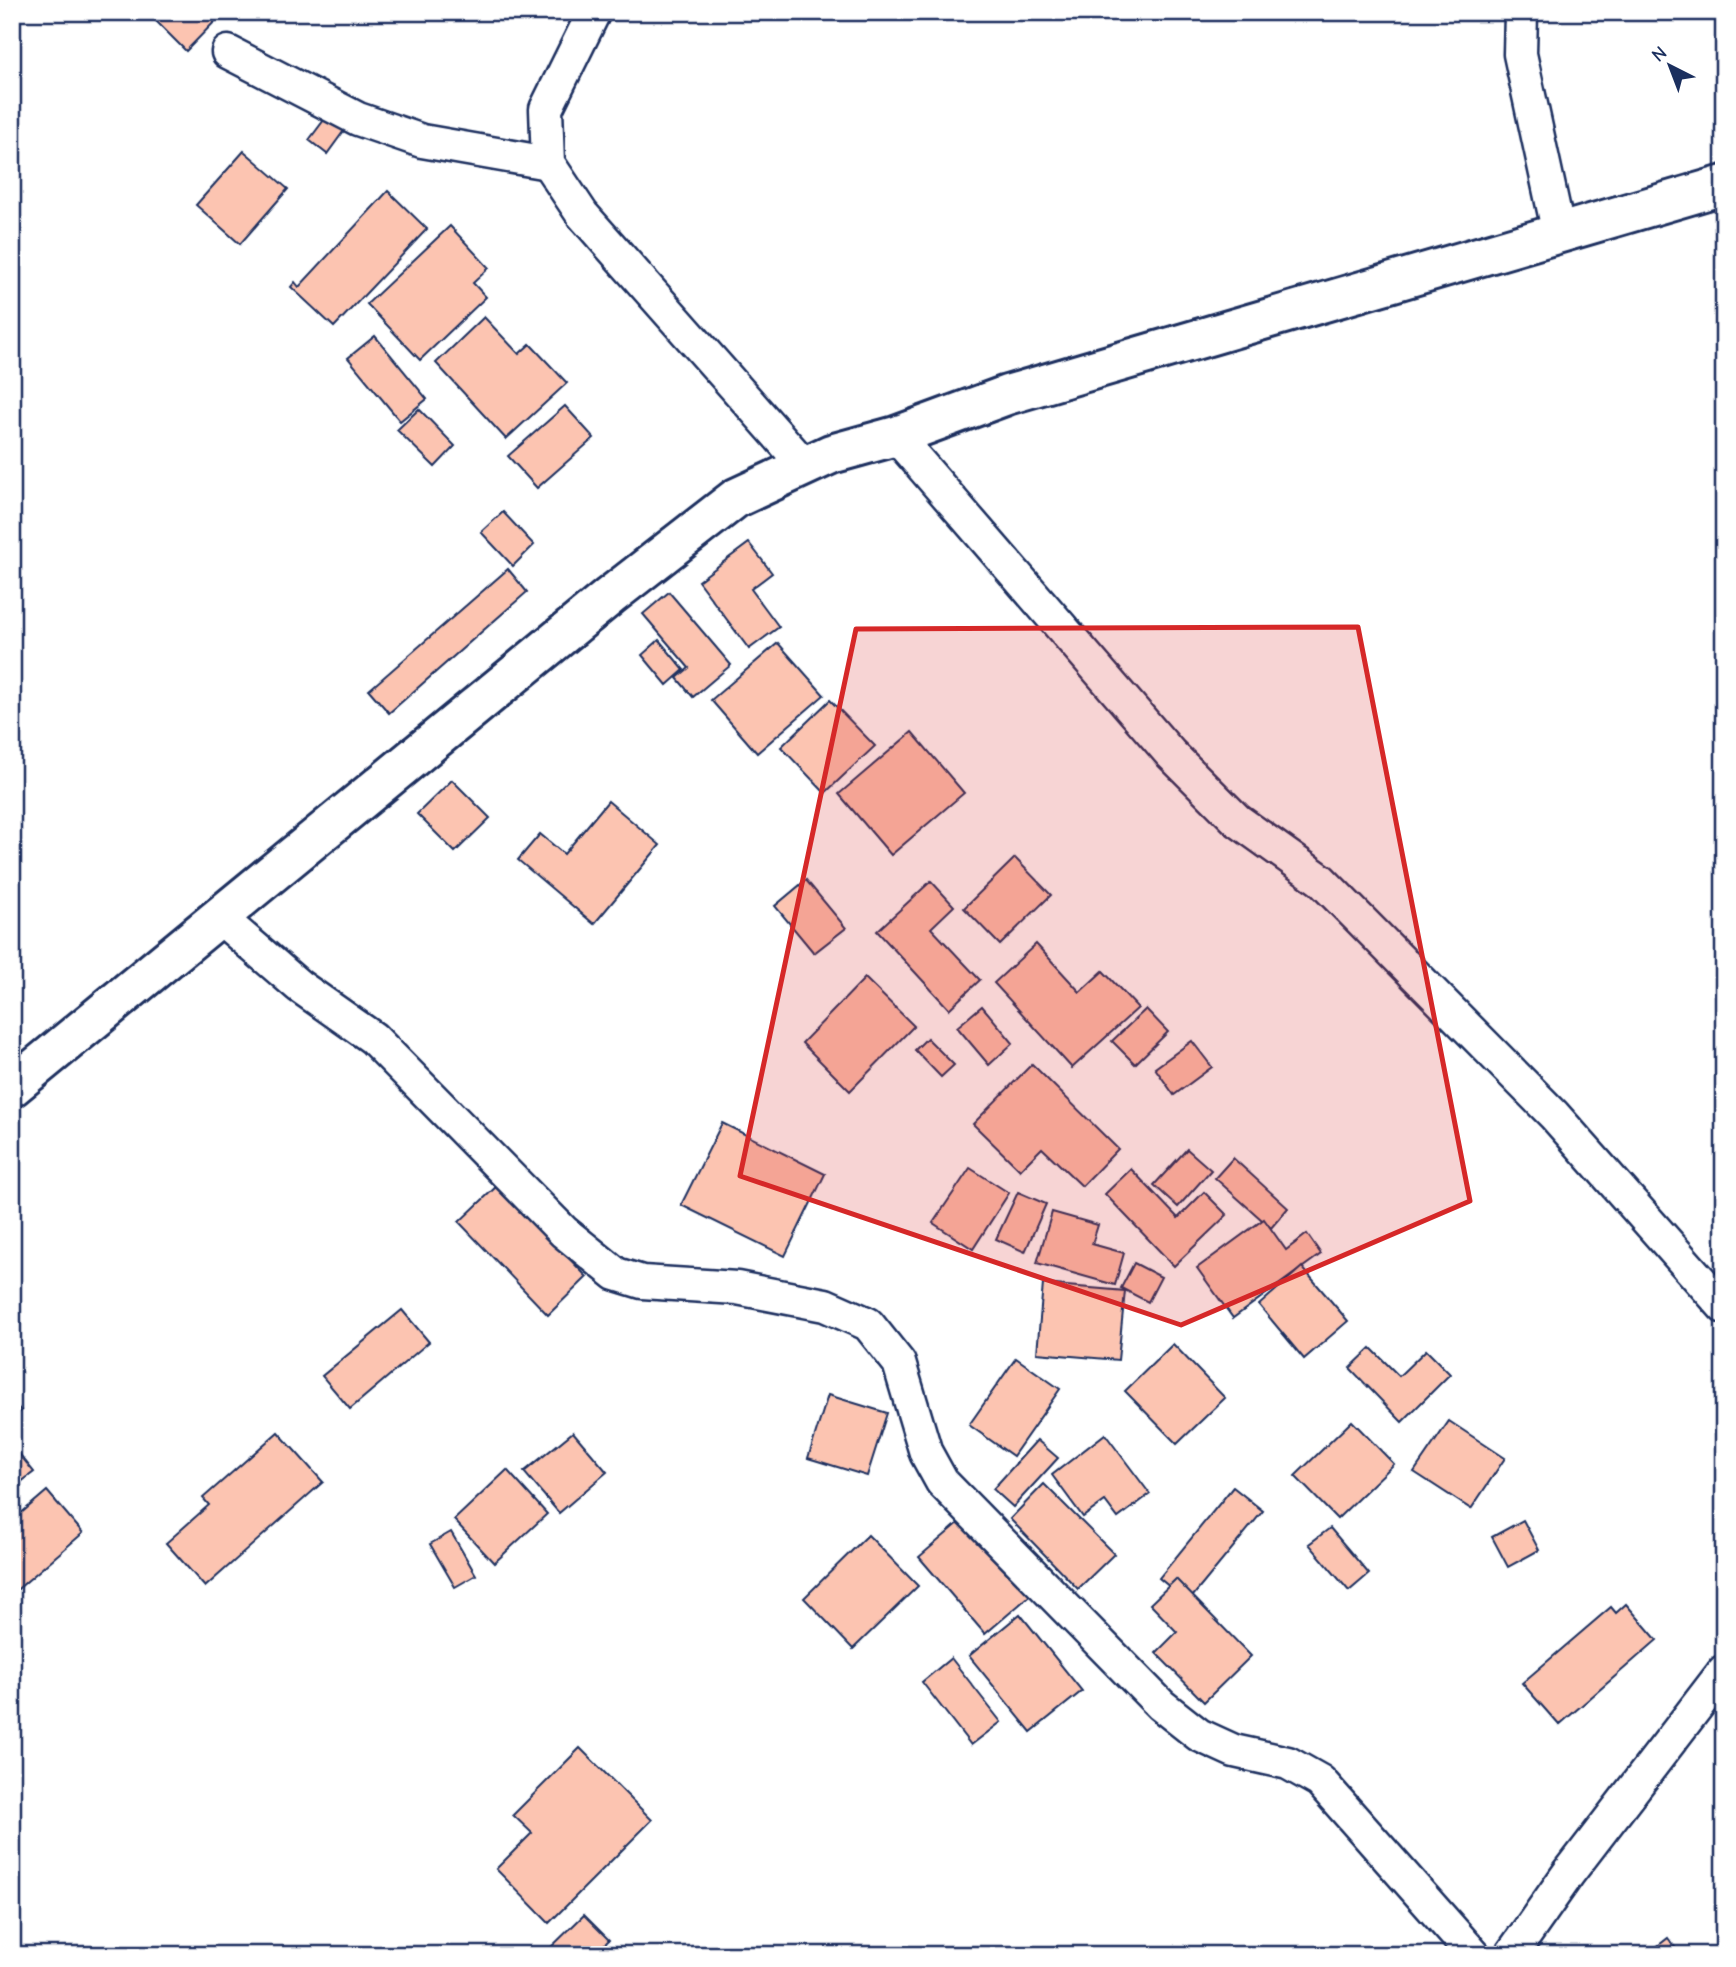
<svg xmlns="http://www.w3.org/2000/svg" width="1736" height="1967" font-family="'Comic Neue',sans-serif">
	<rect width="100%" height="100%" fill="#fff"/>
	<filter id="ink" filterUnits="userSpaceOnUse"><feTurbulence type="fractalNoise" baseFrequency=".0143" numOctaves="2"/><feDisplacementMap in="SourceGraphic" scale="14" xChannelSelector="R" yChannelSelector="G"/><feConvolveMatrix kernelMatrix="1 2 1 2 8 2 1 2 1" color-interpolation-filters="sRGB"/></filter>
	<g filter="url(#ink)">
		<g fill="#fcc4b1" stroke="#1b2f5e" stroke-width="2">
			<polygon points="147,12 224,12 186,51"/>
			<polygon points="333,108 351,121 327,154 309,140"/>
			<polygon points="244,151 288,189 240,244 196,205"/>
			<polygon points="388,191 427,229 334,327 291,287 295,282 299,287"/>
			<polygon points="450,226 489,268 473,283 486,297 420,360 367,304"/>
			<polygon points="484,317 519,354 530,344 567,383 506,439 436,363"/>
			<polygon points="375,336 427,399 400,421 348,358"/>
			<polygon points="565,406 594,438 537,488 508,456"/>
			<polygon points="419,409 455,446 435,467 397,430"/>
			<polygon points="503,512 534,545 513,566 481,532"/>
			<polygon points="749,543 772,573 751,589 779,627 749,649 698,581"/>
			<polygon points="508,569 527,592 389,713 369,690"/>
			<polygon points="669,592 731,665 693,697 677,678 689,668 643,614"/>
			<polygon points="659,640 684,670 667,685 642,655"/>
			<polygon points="778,643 824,695 757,753 711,700"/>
			<polygon points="830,700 875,746 825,793 781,747"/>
			<polygon points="912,732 964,793 891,855 839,794"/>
			<polygon points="452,780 490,818 455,852 417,814"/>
			<polygon points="608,801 660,845 594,924 518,860 540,834 564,854"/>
			<polygon points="1015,858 1051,895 1000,945 964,908"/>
			<polygon points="806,880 846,928 814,953 775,906"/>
			<polygon points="931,881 954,906 931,928 980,980 949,1009 877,931"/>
			<polygon points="1036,944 1080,992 1103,971 1138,1008 1072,1068 994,983"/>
			<polygon points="865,978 914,1026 850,1091 802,1043"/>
			<polygon points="982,1006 1013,1043 989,1065 957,1027"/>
			<polygon points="1146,1009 1168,1032 1135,1064 1112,1041"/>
			<polygon points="927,1038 954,1065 941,1077 915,1050"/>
			<polygon points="1192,1041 1212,1067 1174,1095 1155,1068"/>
			<polygon points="1032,1064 1118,1149 1082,1186 1042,1148 1020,1170 973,1124"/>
			<polygon points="722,1123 825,1174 785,1256 681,1205"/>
			<polygon points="1187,1149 1211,1170 1178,1207 1154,1185"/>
			<polygon points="1233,1158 1288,1208 1271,1228 1215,1178"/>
			<polygon points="970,1168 1009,1193 973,1249 933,1223"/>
			<polygon points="1131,1169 1178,1218 1204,1192 1227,1215 1174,1266 1105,1194"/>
			<polygon points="498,1185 587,1277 548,1315 459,1222"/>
			<polygon points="1018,1192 1046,1204 1025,1252 996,1239"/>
			<polygon points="1052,1212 1098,1225 1092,1244 1124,1253 1115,1285 1037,1263"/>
			<polygon points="1264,1219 1286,1250 1307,1234 1321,1254 1233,1318 1197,1268"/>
			<polygon points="1134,1263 1161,1277 1148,1302 1121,1288"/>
			<polygon points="1302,1267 1348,1321 1304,1359 1259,1305"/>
			<polygon points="1043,1284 1125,1291 1118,1360 1037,1353"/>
			<polygon points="402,1310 429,1342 350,1409 322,1376"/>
			<polygon points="1173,1344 1225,1398 1177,1444 1125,1391"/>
			<polygon points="1371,1348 1399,1376 1426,1350 1450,1374 1402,1422 1350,1368"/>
			<polygon points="1016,1358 1060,1389 1013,1456 969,1425"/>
			<polygon points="828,1395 887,1413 867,1476 808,1458"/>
			<polygon points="12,1401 21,1411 12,1419"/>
			<polygon points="1352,1421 1394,1464 1337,1519 1295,1476"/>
			<polygon points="1449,1421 1505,1458 1471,1509 1414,1472"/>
			<polygon points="278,1432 323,1482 205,1587 166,1543 209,1505 203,1498"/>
			<polygon points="573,1432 607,1472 559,1513 524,1472"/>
			<polygon points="1105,1434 1150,1494 1118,1518 1105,1501 1083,1517 1052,1475"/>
			<polygon points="1037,1440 1058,1458 1013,1507 993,1489"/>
			<polygon points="12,1445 34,1472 12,1489"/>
			<polygon points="507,1470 547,1514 494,1563 454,1520"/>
			<polygon points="1044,1484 1114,1554 1078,1589 1010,1519"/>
			<polygon points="1233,1487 1263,1511 1188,1602 1159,1578"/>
			<polygon points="47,1491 83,1533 12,1594 12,1521"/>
			<polygon points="968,1515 1033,1593 985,1634 919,1557"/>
			<polygon points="1523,1520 1539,1550 1508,1567 1492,1537"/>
			<polygon points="1330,1528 1369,1574 1349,1591 1309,1544"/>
			<polygon points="451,1532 476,1575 455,1587 430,1544"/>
			<polygon points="868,1535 918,1586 853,1649 804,1598"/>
			<polygon points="1176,1579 1251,1656 1204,1702 1156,1653 1177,1632 1150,1604"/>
			<polygon points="1626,1604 1657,1640 1559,1725 1522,1683 1611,1607 1616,1613"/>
			<polygon points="1020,1614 1082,1691 1031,1732 969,1656"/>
			<polygon points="951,1658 1001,1722 971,1745 922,1682"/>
			<polygon points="580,1748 652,1820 549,1923 496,1869 532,1833 513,1815"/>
			<polygon points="584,1915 609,1940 594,1955 547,1955 545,1953"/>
			<polygon points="1668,1938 1681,1955 1646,1955"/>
		</g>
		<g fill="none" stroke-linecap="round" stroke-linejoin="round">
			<g stroke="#1b2f5e" stroke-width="37">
				<g id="street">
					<polyline points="594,12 546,109 548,163 582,214 805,466"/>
					<polyline points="1521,12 1520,54 1559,234"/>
					<polyline points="228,52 358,119 422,141 548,163"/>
					<polyline points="896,436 1170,753 1237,820 1321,880 1554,1115 1724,1307"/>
					<polyline points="219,917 299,986 373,1038 564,1232 616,1274 642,1282 737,1288 825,1305 868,1324 899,1363 926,1453 942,1482 1161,1705 1199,1735 1234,1751 1288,1763 1320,1781 1474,1955"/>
					<polyline points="1511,1955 1568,1874 1724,1671"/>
				</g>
			</g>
			<g stroke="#1b2f5e" stroke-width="44">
				<polyline id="secondary" points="12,1087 610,596 736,498 831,454 896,436 1007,395 1724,185"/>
			</g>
			<use href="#street" stroke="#fff" stroke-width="32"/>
			<use href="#secondary" stroke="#fff" stroke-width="38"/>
		</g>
	</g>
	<path fill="#d62828" fill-opacity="0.2" stroke="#d62828" stroke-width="5" stroke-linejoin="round" d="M1358,627L1470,1201L1181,1325L740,1176L856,629Z"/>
	<rect width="1736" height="1967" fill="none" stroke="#fff" stroke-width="42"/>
	<rect x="21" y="21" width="1694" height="1925" fill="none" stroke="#1b2f5e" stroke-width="2.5" filter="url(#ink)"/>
	<g transform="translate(1670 66) rotate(318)" stroke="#ffffff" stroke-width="5" paint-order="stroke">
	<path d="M0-5L12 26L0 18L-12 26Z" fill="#1b2f5e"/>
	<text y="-10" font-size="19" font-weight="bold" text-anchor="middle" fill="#1b2f5e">N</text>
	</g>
</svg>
